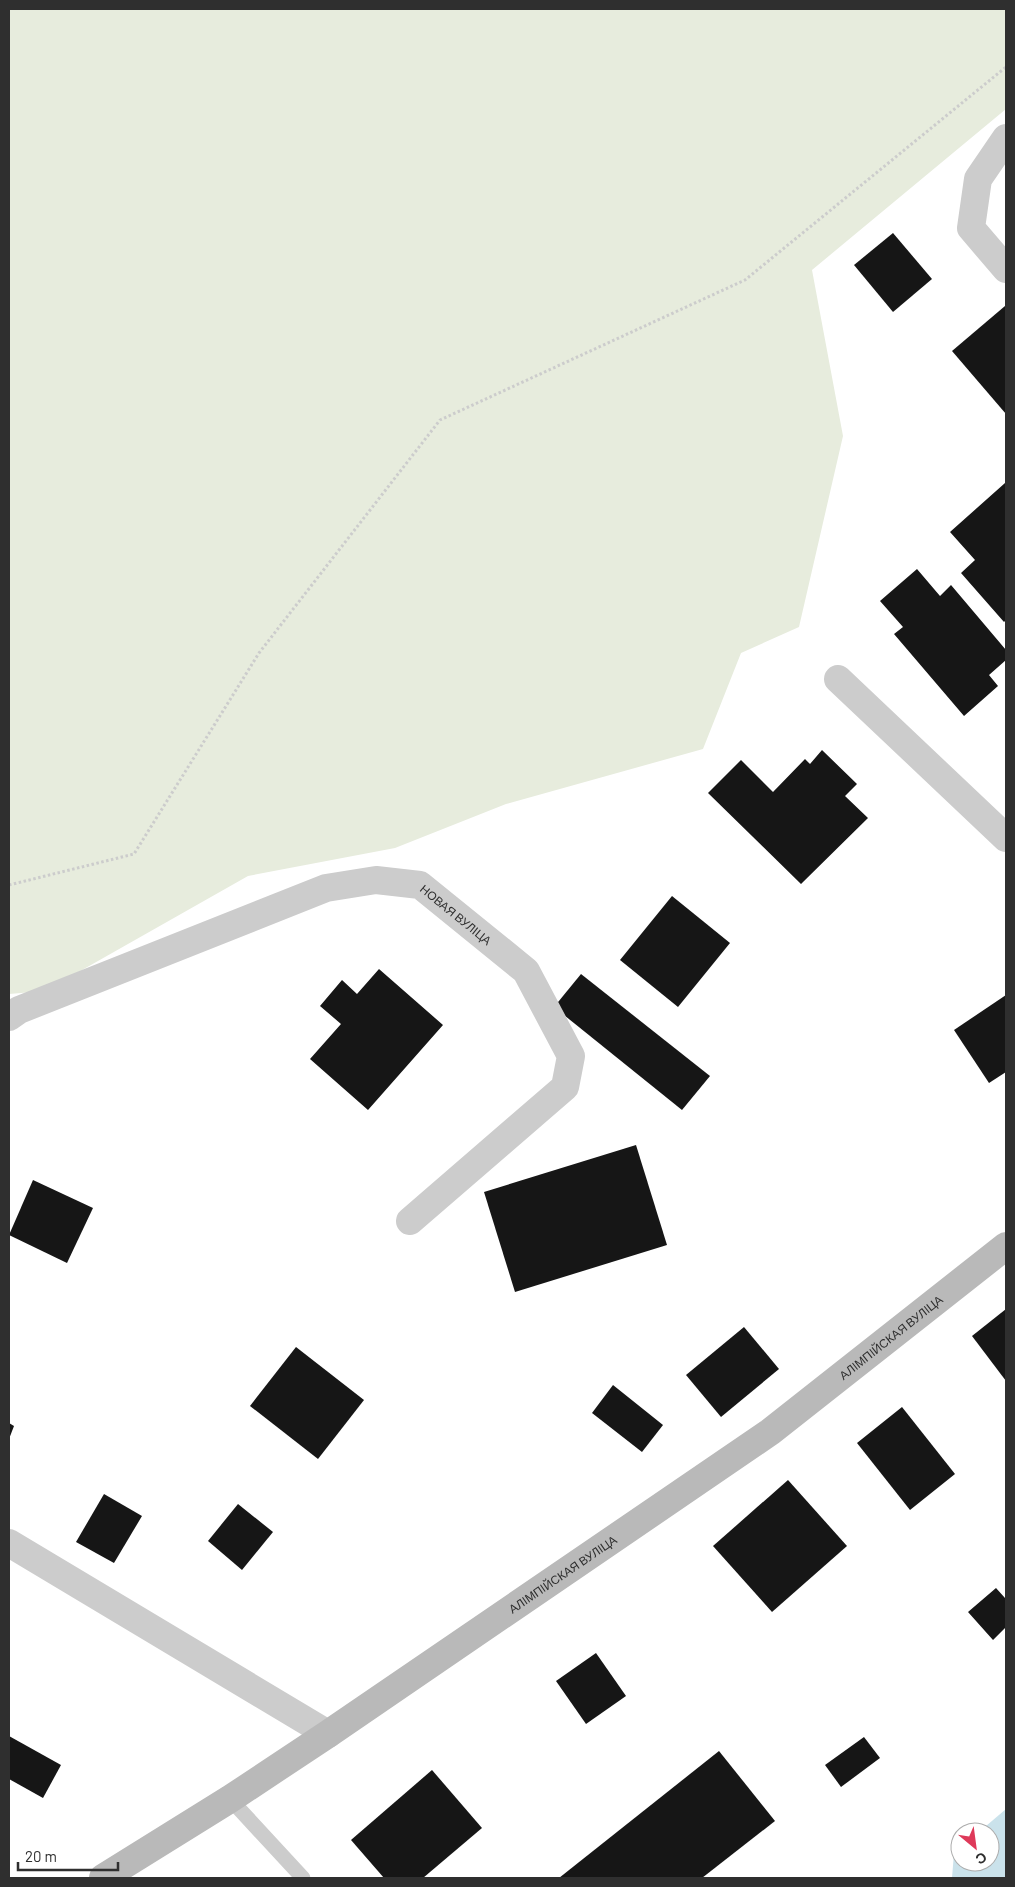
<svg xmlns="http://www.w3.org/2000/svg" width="1015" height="1887" font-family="Barlow,sans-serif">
	<rect width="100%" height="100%" fill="#fff"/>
	<polygon fill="#e7ecdd" points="9,9 1006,9 1006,109 812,270 843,436 799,627 741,653 703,749 506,804 395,848 248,876 45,991 9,994"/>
	<polygon fill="#cae2eb" points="1006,1809 1006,1878 952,1878 954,1853 960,1848 960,1862 990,1862 990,1832 979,1832"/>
	<g fill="#161616">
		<polygon points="893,233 932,279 893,312 854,265"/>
		<polygon points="1005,306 1006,308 1006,414 952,351"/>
		<polygon points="1005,483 1006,620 1004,622 961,573 975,560 950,532"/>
		<polygon points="917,569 940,596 951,585 1006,650 1006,660 989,675 998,686 964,716 894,634 903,627 880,601"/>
		<polygon points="822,750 857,784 845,796 868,818 801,884 708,793 741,760 773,792 805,759 810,764"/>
		<polygon points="672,896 730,943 678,1007 620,960"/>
		<polygon points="379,969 443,1025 368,1110 310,1059 341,1024 320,1006 342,980 357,994"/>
		<polygon points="581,974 710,1076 682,1110 554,1007"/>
		<polygon points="1006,995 1006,1072 989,1083 954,1030"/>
		<polygon points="636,1145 667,1245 515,1292 484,1192"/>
		<polygon points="33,1180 93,1208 67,1263 9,1235"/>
		<polygon points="1006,1309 1006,1381 972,1336"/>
		<polygon points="744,1327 779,1369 721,1417 686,1375"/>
		<polygon points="296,1347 364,1400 318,1459 250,1406"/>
		<polygon points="613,1385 663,1425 642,1452 592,1413"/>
		<polygon points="902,1407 955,1474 910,1510 857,1443"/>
		<polygon points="9,1423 14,1426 9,1439"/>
		<polygon points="788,1480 847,1546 772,1612 713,1546"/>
		<polygon points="104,1494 142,1516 114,1563 76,1542"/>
		<polygon points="238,1504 273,1532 242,1570 208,1541"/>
		<polygon points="996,1588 1005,1598 1006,1597 1006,1627 993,1640 968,1612"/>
		<polygon points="596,1653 626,1696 586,1724 556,1681"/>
		<polygon points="9,1736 61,1765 43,1798 9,1779"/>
		<polygon points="864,1737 880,1758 841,1787 825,1765"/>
		<polygon points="719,1751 775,1821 702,1878 559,1878"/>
		<polygon points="432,1770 482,1828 423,1878 384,1878 351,1840"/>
	</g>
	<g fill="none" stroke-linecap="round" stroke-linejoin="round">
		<polyline stroke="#ccc" stroke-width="3" stroke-dasharray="2.5 2.5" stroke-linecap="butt" points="9,885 134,854 259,653 440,420 745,280 1006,67"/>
		<polyline stroke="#ccc" stroke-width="15" points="230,1799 303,1878"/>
		<g stroke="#ccc" stroke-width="28">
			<polyline points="1006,138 978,179 971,228 1006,269"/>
			<polyline points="838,679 1006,838"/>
			<path id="s1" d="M9,1017L19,1010L326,888L376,880L420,885L526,971L571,1056L565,1087L410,1221"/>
			<polyline points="9,1543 328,1734"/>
		</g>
		<path stroke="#b9b9b9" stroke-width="28" id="s2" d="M103,1878L230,1799L328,1734L770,1432L1006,1246"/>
	</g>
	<g text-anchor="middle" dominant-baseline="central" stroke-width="5" stroke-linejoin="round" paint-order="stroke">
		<g font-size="12" fill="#2f2f2f" stroke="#fff">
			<text stroke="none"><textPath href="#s1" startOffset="484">НОВАЯ ВУЛІЦА</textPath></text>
			<text stroke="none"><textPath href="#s2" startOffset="956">АЛІМПІЙСКАЯ ВУЛІЦА</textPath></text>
			<text stroke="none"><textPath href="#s2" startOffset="551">АЛІМПІЙСКАЯ ВУЛІЦА</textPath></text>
		</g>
	</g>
	<rect width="1015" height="1887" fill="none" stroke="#2f2f2f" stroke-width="20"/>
	<g transform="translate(975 1847) rotate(151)"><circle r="24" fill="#ffffff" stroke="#acacac"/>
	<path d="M0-4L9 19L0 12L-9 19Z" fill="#de3959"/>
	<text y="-8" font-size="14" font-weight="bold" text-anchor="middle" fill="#2f2f2f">С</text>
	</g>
	<path d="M18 1862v8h100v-8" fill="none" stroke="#2f2f2f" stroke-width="2.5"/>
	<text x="25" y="1862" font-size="15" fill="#2f2f2f" stroke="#ffffff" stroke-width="4" paint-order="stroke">20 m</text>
</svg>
